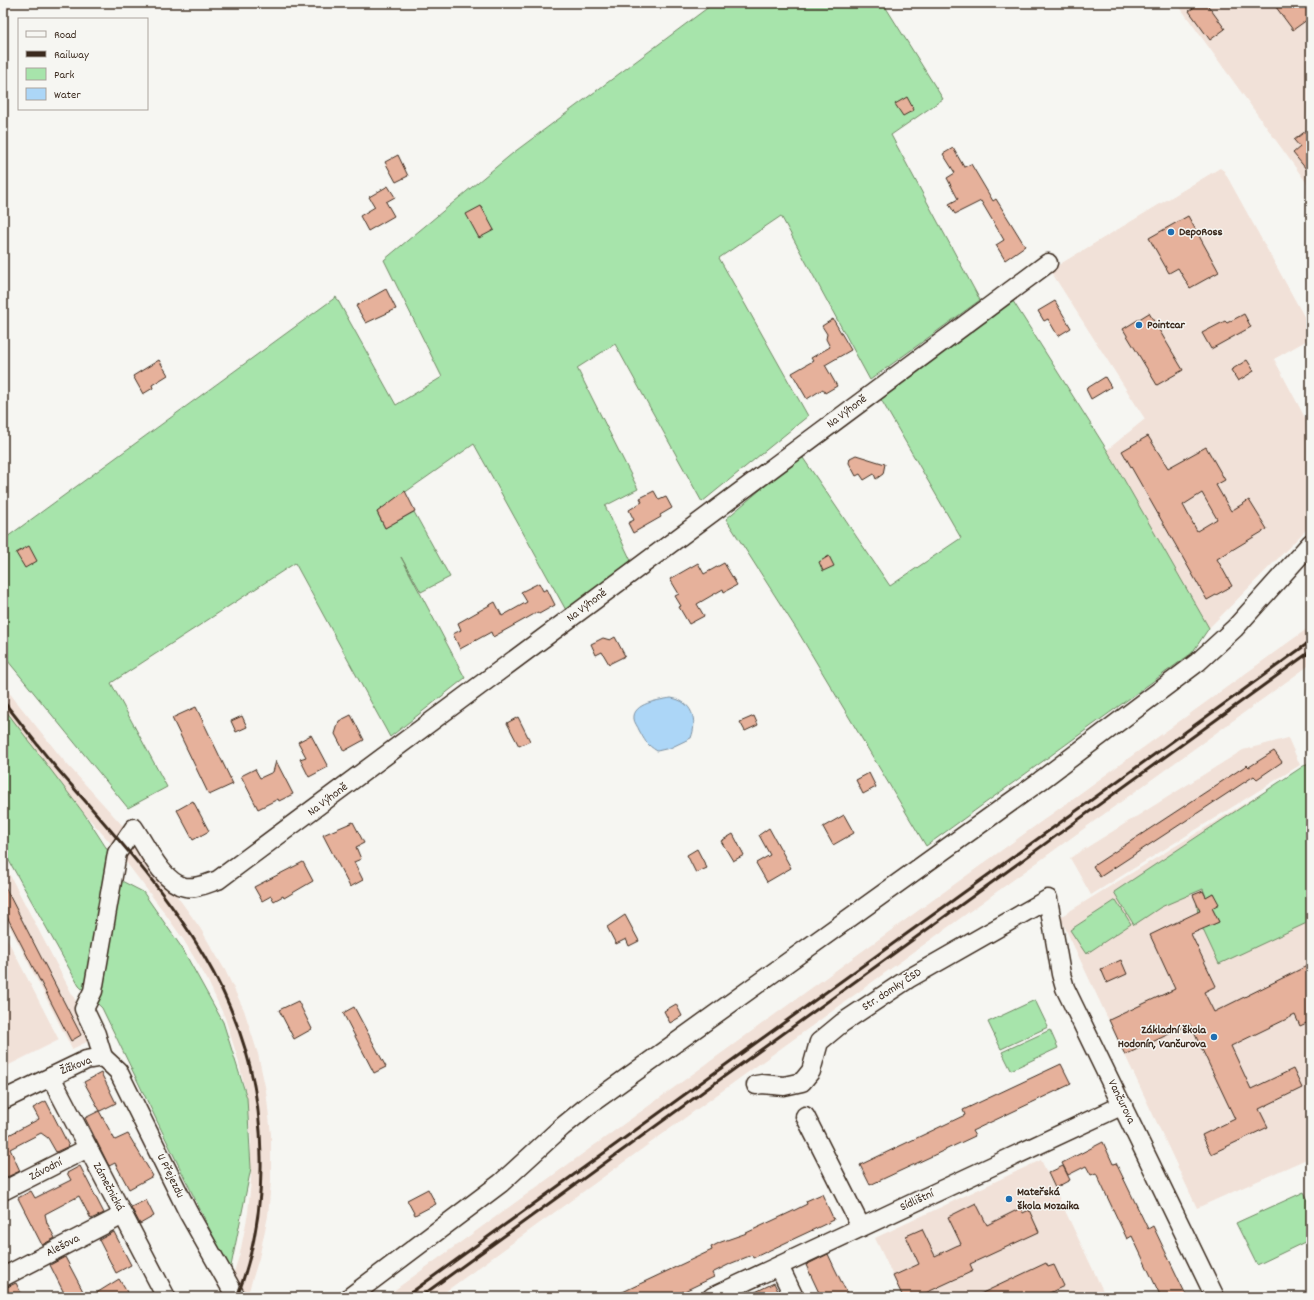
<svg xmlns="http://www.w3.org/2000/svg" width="1314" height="1300" font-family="Dekko,sans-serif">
	<rect width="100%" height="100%" fill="#f6f6f2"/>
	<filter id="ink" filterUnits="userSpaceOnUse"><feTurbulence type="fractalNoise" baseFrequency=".025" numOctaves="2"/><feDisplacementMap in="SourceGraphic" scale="8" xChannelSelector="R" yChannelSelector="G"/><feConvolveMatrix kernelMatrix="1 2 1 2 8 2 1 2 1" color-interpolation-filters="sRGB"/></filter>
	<g filter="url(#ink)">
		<g fill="#f1e1d8">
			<polygon points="1183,3 1311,3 1311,189 1179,6"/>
			<polygon points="1220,168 1224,171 1311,329 1311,338 1274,359 1311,429 1311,525 1209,628 1107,450 1145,419 1050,270"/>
			<polygon points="1311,626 1311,664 438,1297 385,1297"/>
			<polygon points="3,685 65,762 132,836 177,896 200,928 225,970 244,1010 258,1054 266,1091 271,1134 271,1181 268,1216 259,1258 247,1297 226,1297 240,1253 248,1213 251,1180 251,1135 246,1094 238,1059 225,1018 207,979 183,939 161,908 116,849 50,775 3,717"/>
			<polygon points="1288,738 1300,765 1091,895 1070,858 1243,750"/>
			<polygon points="1311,763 1311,1157 1197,1208 1060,917"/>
			<polygon points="3,862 95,1038 72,1049 3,913"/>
			<polygon points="3,931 59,1040 3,1068"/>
			<polygon points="1041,1160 1106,1297 903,1297 875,1238"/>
		</g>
		<g fill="#a7e4ab" stroke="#718764">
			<polygon points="714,3 883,3 943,99 891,135 980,300 870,380 781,216 719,258 808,416 702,502 615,344 577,368 638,489 605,506 633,565 567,612 474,444 377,512 385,528 414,512 450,577 421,592 401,557 465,678 390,737 295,563 111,683 167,787 128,808 3,655 3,540 336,297 396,405 442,377 384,260 513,153"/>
			<polygon points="1011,298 1107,450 1209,628 1192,653 926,846 797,630 726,519 801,455 890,586 961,538 879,396"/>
			<polygon points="3,707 85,815 107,849 116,878 143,892 182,948 223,1022 247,1098 251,1168 230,1271 102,1008 79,986 3,850"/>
			<polygon points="1311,761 1311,921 1219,964 1198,919 1197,904 1207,927 1219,922 1212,908 1218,904 1213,893 1206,897 1203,889 1161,907 1134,925 1114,892"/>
			<polygon points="1116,900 1131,924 1086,954 1070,930"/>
			<polygon points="1035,1000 1048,1027 1001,1049 988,1022"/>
			<polygon points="1050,1030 1058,1048 1011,1070 1002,1052"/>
			<polygon points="1304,1192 1311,1206 1311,1239 1257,1265 1236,1223"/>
		</g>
		<path fill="#acd6f7" stroke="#7f91a0" d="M671,698C692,701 698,720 691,738L670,748L657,751C646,744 645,741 639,730C638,727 634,722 634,719C632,703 660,700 671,698Z"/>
		<g fill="#e6b19b" stroke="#3b2a1e" fill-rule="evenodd">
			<polygon points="1200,3 1206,3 1225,29 1210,40 1189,11"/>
			<polygon points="1273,3 1311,3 1311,17 1293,30"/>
			<polygon points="907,97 914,110 903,116 895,104"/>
			<polygon points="1311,127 1311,175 1293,153 1300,147 1294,140"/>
			<polygon points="953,148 964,167 971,164 993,201 996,199 1025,246 1005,260 996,245 1004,240 981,201 955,214 949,204 958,199 947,178 955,173 943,154"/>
			<polygon points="398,155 408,176 396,182 385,162"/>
			<polygon points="388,186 395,197 386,202 394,216 368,231 360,216 375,207 369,197"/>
			<polygon points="481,206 494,230 479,238 466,214"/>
			<polygon points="1188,216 1219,272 1190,288 1178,268 1169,273 1149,238"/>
			<polygon points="386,289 396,309 366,323 356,306"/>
			<polygon points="1055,301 1071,328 1058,336 1048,319 1044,321 1038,311"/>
			<polygon points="1149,313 1183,370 1157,385 1123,329"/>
			<polygon points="1244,314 1251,327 1211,349 1202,333 1225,321 1227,323"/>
			<polygon points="833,319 851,350 825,365 837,386 825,393 823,389 807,399 792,373 813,361 811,358 830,347 826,339 827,334 822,326"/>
			<polygon points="159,360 168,375 152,385 153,388 143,394 133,376"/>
			<polygon points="1247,360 1254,371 1238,381 1231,370"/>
			<polygon points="1105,377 1111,387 1091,399 1086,389"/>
			<path d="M1148,436L1168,468L1206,447L1225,480L1216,485L1231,511L1249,500L1267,529L1217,559L1232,586L1207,600L1122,451ZM1202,493L1217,519L1197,531L1183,505Z"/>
			<polygon points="856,455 885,464 883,474 876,479 874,474 864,480 860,474 856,476 849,463 850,458"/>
			<polygon points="405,491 415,511 385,528 377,512"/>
			<polygon points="654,491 659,500 666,497 672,508 660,515 661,517 633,533 628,523 634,520 629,510 642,502 640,498"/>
			<polygon points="29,546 37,561 25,568 16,553"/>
			<polygon points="829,556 834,566 823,571 819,562"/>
			<polygon points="698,563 704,574 724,563 737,585 724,592 723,589 697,604 704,616 689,624 679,607 681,606 675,596 679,594 670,579"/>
			<polygon points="539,583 543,591 547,589 555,605 539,614 538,612 493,637 491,632 460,649 453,634 461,630 458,623 495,602 502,616 527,602 521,592"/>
			<polygon points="615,637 625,656 609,664 602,652 596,655 591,644 603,638 610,640"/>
			<polygon points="196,707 233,784 209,795 172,718"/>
			<polygon points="351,715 364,740 344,751 335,734 339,721"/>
			<polygon points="242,716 247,727 236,732 231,721"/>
			<polygon points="754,716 758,725 745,731 740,722"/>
			<polygon points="518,717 530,741 519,746 507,723"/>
			<polygon points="311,735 328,767 309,777 300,759 306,757 298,742"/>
			<polygon points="1274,751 1282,762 1257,779 1254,776 1100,877 1093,866 1247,765 1249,767"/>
			<polygon points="276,761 293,794 279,801 278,799 258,809 241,776 255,769 260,778 273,772"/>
			<polygon points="869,773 876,787 863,794 856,780"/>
			<polygon points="193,801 209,831 193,840 177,810"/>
			<polygon points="844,815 854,833 833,845 823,827"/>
			<polygon points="353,822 364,843 356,847 361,859 354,862 363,880 350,887 323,835"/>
			<polygon points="769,828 791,868 767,882 756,863 770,855 759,835"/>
			<polygon points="733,834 744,855 733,861 721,841"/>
			<polygon points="697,849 707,868 696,873 687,855"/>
			<polygon points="303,862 313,881 284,898 283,896 274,901 271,896 262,901 254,887"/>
			<polygon points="3,883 81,1035 71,1041 3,909"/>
			<polygon points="1203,891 1206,897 1213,893 1219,904 1212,908 1219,922 1191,934 1216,986 1204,992 1214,1012 1311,964 1311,1021 1300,1026 1295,1015 1231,1046 1251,1089 1293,1069 1302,1088 1259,1109 1268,1127 1211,1154 1202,1135 1235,1119 1190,1024 1125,1055 1109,1020 1175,989 1150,935 1200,911 1193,895"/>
			<polygon points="625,915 639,941 629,946 626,939 616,944 607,927"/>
			<polygon points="1121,960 1127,974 1107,983 1101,969"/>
			<polygon points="298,1001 312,1029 294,1039 279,1010"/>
			<polygon points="676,1004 682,1016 670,1023 664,1011"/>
			<polygon points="354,1007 386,1067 374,1073 343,1013"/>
			<polygon points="1061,1064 1071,1084 972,1131 975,1136 870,1185 860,1165 965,1115 963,1110"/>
			<polygon points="101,1073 116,1103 100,1111 84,1082"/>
			<polygon points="46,1101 69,1146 56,1152 48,1138 41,1133 10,1149 20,1171 7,1177 3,1170 3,1132 5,1137 39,1119 33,1108"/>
			<polygon points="99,1111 115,1140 128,1134 153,1176 129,1189 115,1163 109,1166 85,1118"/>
			<polygon points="1103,1142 1113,1164 1116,1163 1148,1229 1153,1226 1187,1297 1161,1297 1132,1236 1127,1239 1096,1173 1091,1175 1086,1166 1068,1175 1062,1163"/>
			<polygon points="80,1166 104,1213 91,1219 79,1196 45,1214 47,1223 55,1238 42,1245 18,1198 31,1191 35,1198 71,1180 67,1173"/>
			<polygon points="1063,1166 1070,1180 1055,1188 1048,1173"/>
			<polygon points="428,1189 436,1204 415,1215 407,1200"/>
			<polygon points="822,1194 834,1220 753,1258 752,1255 732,1263 712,1273 714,1277 672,1297 612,1297 712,1250 711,1247 721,1242 744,1234 791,1212 807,1204 806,1201"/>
			<polygon points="146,1200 154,1216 140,1224 131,1207"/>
			<polygon points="976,1203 987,1225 1021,1208 1023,1213 1029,1210 1039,1232 970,1264 973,1271 917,1297 903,1297 893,1276 919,1264 906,1236 922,1229 935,1256 956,1246 961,1244 948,1217"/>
			<polygon points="114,1232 131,1265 116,1273 99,1240"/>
			<polygon points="828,1254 835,1269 849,1297 821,1297 806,1265"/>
			<polygon points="65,1257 74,1274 86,1297 66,1297 50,1265"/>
			<polygon points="1046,1263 1048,1267 1054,1265 1064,1286 1041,1297 974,1297"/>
			<polygon points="119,1279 130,1297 90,1297"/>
			<polygon points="16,1283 23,1297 3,1297 3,1289"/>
			<polygon points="774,1283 781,1297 745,1297"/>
		</g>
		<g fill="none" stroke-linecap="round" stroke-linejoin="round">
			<g stroke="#3b2a1e" stroke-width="21">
				<g id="minor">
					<path d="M103,1057L96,1034L84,1009L93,991L117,853L134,828C146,846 163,883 185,887C196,889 208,883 218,880L1048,263"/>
					<polyline points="103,1057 118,1071 188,1212 236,1297"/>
					<polyline points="51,1077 166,1297"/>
					<polyline points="756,1085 762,1084 784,1086 802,1082 811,1071 819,1042 842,1023 908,979 1048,899 1061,974 1065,988 1215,1297"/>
					<polyline points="3,1100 86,1060 103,1057"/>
					<polyline points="805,1116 861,1227"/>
					<polyline points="3,1191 88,1148"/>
					<polyline points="779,1266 794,1297"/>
					<polyline points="3,1277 123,1215"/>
					<polyline points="350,1297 501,1183 562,1127 589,1105 1040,781 1198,662 1235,628 1311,543"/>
					<polyline points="712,1297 1123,1105"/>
				</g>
			</g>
			<use href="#minor" stroke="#f6f6f2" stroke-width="18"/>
			<g stroke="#3b2a1e" stroke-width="3">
				<path d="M3,701C22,724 39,748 59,771C161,888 260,991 261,1157C262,1204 254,1253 237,1297"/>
				<polyline points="405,1297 1311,641"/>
				<polyline points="420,1297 1311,651"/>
			</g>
		</g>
	</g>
	<g fill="#1f6fb2" stroke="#f6f6f2" stroke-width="1.5">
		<circle cx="1171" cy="232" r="4"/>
		<circle cx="1139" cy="325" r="4"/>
		<circle cx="1214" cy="1037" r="4"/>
		<circle cx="1009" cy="1199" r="4"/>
	</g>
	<g text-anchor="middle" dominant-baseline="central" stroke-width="3" stroke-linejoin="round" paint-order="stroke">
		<g font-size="12" font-weight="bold" fill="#3b2a1e" stroke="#f6f6f2" text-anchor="start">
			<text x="1179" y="232">DepoRoss</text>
			<text x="1147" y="325">Pointcar</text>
			<text x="1206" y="1030" text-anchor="end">Základní škola<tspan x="1206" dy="14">Hodonín, Vančurova</tspan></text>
			<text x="1017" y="1192">Mateřská<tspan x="1017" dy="14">škola Mozaika</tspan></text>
		</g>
		<g font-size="12" fill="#3b2a1e" stroke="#f6f6f2">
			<text transform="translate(847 412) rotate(-37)">Na Výhoně</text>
			<text transform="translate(587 606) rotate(-37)">Na Výhoně</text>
			<text transform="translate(328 800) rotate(-37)">Na Výhoně</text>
			<text transform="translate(892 990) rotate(-33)">Str. domky ČSD</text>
			<text transform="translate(76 1066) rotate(-21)">Žižkova</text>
			<text transform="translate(1121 1102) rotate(64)">Vančurova</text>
			<text transform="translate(46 1170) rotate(-27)">Závodní</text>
			<text transform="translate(170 1176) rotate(64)">U Přejezdu</text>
			<text transform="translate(108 1187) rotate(62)">Zámečnická</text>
			<text transform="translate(917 1201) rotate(-25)">Sídlištní</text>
			<text transform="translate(63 1246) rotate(-27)">Alešova</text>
		</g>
	</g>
	<rect width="1314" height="1300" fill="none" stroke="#f6f6f2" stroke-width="16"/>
	<rect x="8" y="8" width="1298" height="1284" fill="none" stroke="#3b2a1e" stroke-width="1.5" filter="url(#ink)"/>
	<rect x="18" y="18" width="130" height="92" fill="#f6f6f2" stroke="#aba49d"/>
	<rect x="26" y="31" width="20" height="6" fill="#f6f6f2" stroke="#aba49d"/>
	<text x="54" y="38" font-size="12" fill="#3b2a1e">Road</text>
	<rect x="26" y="51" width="20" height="6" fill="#3b2a1e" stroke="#aba49d"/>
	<text x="54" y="58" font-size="12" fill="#3b2a1e">Railway</text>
	<rect x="26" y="68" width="20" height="12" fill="#a7e4ab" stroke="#aba49d"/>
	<text x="54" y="78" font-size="12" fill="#3b2a1e">Park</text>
	<rect x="26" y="88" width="20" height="12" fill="#acd6f7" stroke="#aba49d"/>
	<text x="54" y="98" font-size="12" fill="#3b2a1e">Water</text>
</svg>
